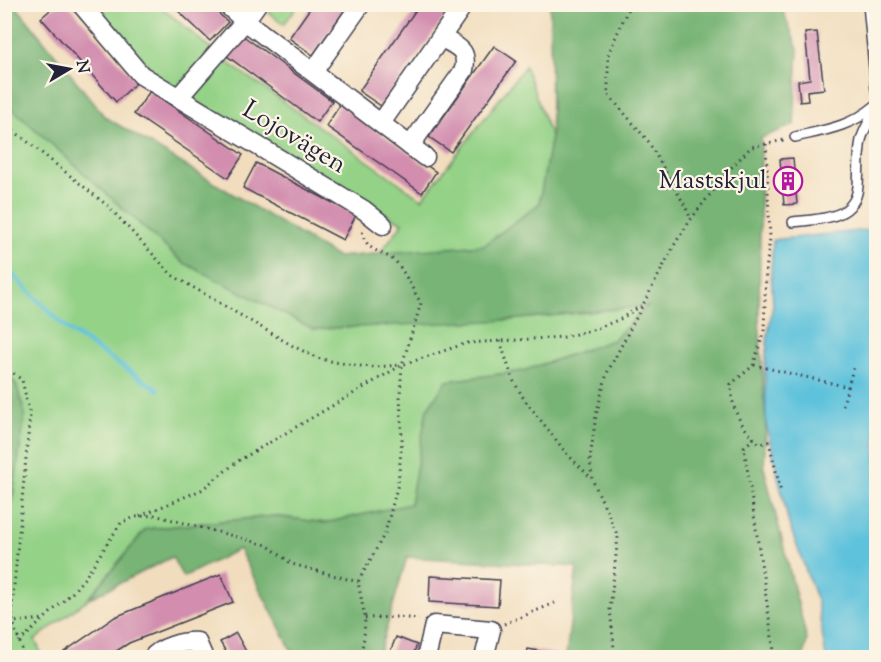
<svg xmlns="http://www.w3.org/2000/svg" width="881" height="662" font-family="'Sorts Mill Goudy',serif">
	<rect width="100%" height="100%" fill="#fcf5e5"/>
	<filter id="ink" filterUnits="userSpaceOnUse"><feTurbulence type="fractalNoise" baseFrequency=".0167" numOctaves="2"/><feDisplacementMap in="SourceGraphic" scale="12" xChannelSelector="R" yChannelSelector="G"/><feConvolveMatrix kernelMatrix="1 2 1 2 8 2 1 2 1" color-interpolation-filters="sRGB"/></filter>
	<filter id="wash" filterUnits="userSpaceOnUse"><feTurbulence type="fractalNoise" baseFrequency=".008" numOctaves="4" result="noise"/><feDisplacementMap in="SourceGraphic" scale="24" xChannelSelector="R" yChannelSelector="G"/><feGaussianBlur stdDeviation="1.35" result="paint"/><feColorMatrix in="noise" values="0 0 0 0 0 0 0 0 0 0 0 0 0 0 0 0 0 1.4 0 .05"/><feComposite in="paint" operator="in"/></filter>
	<g filter="url(#wash)">
		<rect width="100%" height="100%" fill="#f1ddbd"/>
		<g fill="#94d287" stroke="#5b7a61" stroke-width="1.5">
			<polygon points="91,5 159,5 224,60 422,199 525,66 551,137 539,204 485,245 379,254 403,223 330,185 162,81"/>
			<polygon points="275,5 275,4 298,5 284,24 269,13"/>
			<polygon points="5,102 182,262 509,320 649,305 613,340 523,371 447,381 427,409 410,504 325,523 274,516 146,529 88,599 35,640 43,657 5,657 5,550 25,414 16,384 5,374"/>
		</g>
		<g fill="#77b474" stroke="#4c6b58" stroke-width="1.5">
			<polygon points="5,4 15,5 105,117 337,257 484,245 539,204 551,137 550,5 783,5 783,11 798,49 794,125 761,138 759,320 766,424 764,468 807,640 803,657 566,657 577,567 407,557 378,657 295,657 239,549 183,577 172,557 88,599 146,529 274,516 325,523 410,504 427,409 447,381 523,371 613,340 648,306 509,320 313,329 182,262 5,102"/>
			<polygon points="5,374 16,384 25,414 5,550"/>
		</g>
		<polygon fill="#5ec2dc" stroke="#40728c" stroke-width="1.5" points="876,229 876,657 826,657 817,601 789,524 766,424 765,367 768,334 773,304 771,271 773,240"/>
		<g fill="none" stroke-linecap="round" stroke-linejoin="round">
			<polyline stroke="#5ec2dc" stroke-width="4.5" points="4,266 68,330 158,390"/>
		</g>
		<g id="blocks">
			<g fill="#d28daf">
				<polygon points="57,4 68,4 137,82 116,102 41,18"/>
				<polygon points="171,4 208,4 228,22 210,41"/>
				<polygon points="313,4 349,4 313,55 289,38"/>
				<polygon points="420,4 434,4 447,14 381,106 359,91"/>
				<polygon points="817,32 824,89 807,91 808,101 800,102 798,81 810,79 805,33"/>
				<polygon points="242,35 332,101 317,122 227,56"/>
				<polygon points="494,46 516,61 451,152 429,137"/>
				<polygon points="150,91 243,155 228,178 134,114"/>
				<polygon points="340,105 436,172 422,193 326,126"/>
				<polygon points="793,158 797,204 784,205 780,159"/>
				<polygon points="256,163 356,215 343,240 243,188"/>
				<polygon points="221,574 233,602 129,643 107,657 68,657 64,652 115,617"/>
				<polygon points="430,576 500,580 498,606 429,602"/>
				<polygon points="236,633 249,657 229,657 220,642"/>
				<polygon points="396,637 417,645 412,657 388,657"/>
				<polygon points="528,649 555,654 554,657 526,657"/>
			</g>
		</g>
	</g>
	<g filter="url(#ink)">
		<use href="#blocks" fill-opacity="0" stroke="#413e4e" stroke-width="1.5"/>
		<g fill="none" stroke-linecap="round" stroke-linejoin="round">
			<g stroke="#413e4e" stroke-width="12">
				<g id="lane">
					<polyline points="868,4 876,90"/>
					<path d="M795,137C825,130 850,127 875,106"/>
					<path d="M793,222C818,219 856,220 858,186C859,171 858,155 861,140C864,129 872,117 876,106"/>
				</g>
			</g>
			<g stroke="#413e4e" stroke-width="21">
				<g id="street">
					<polyline points="81,4 141,75 364,210 383,225"/>
					<polyline points="226,4 245,21 425,157"/>
					<polyline points="313,72 361,4"/>
					<polyline points="178,98 245,21 257,4"/>
					<polyline points="381,123 441,37"/>
					<path d="M410,146L464,70C468,48 458,48 441,37L464,4"/>
					<path d="M152,658C160,647 184,641 197,642L204,658"/>
					<polyline points="426,658 434,625 491,630 484,658"/>
				</g>
			</g>
			<g stroke="#413e4e" stroke-width="3" stroke-dasharray="1.5 4.5" stroke-linecap="butt">
				<polyline points="630,4 608,55 608,94 648,141 684,204 691,219"/>
				<polyline points="4,123 108,206 172,275 293,346 317,358 335,362 360,366 376,367 400,365"/>
				<path d="M766,144L770,238L766,270L764,332L753,366L731,384C731,409 741,428 760,444L769,442L781,492"/>
				<polyline points="500,341 513,380 524,399 567,454 591,478"/>
				<polyline points="754,365 848,387 842,408"/>
				<polyline points="4,366 22,380 30,415 12,607 13,622 25,658"/>
				<polyline points="848,387 854,365"/>
				<polyline points="754,438 744,447 775,658"/>
				<polyline points="140,516 201,490 238,461 402,365 467,343 564,337 596,329 620,319 641,306"/>
				<polyline points="365,618 397,617 419,619"/>
				<polyline points="4,622 13,622 44,619"/>
				<polyline points="504,624 555,603"/>
				<polyline points="19,642 72,593 86,576 121,523 135,517 154,515 267,545 292,564 358,582"/>
				<path d="M360,658L364,638L365,618L358,582L385,533L398,484L402,439L400,395L402,365L421,303C415,294 402,267 395,261C381,250 365,252 362,230"/>
				<polyline points="615,658 610,609 618,537 605,507 592,479 590,459 596,415 607,373 676,242 691,219 729,170 751,147 784,140"/>
			</g>
			<use href="#lane" stroke="#fff" stroke-width="9"/>
			<use href="#street" stroke="#fff" stroke-width="18"/>
		</g>
	</g>
	<defs>
		<g id="building-ring" transform="scale(1.5)"><circle r="9.5" fill="#fcf5e5" stroke="#b5179e" stroke-width="1.5"/><path d="M-4-6H4V6H1V3H-1V6H-4ZM-2.5-4.3h1.7v1.8h-1.7ZM.8-4.3h1.7v1.8H.8ZM-2.5-1h1.7V.8h-1.7ZM.8-1h1.7V.8H.8Z" fill="#b5179e"/></g>
	</defs>
	<g fill-rule="evenodd">
		<use href="#building-ring" x="788" y="181"/>
	</g>
	<g text-anchor="middle" dominant-baseline="central" stroke-width="4.5" stroke-linejoin="round" paint-order="stroke">
		<g font-size="26" fill="#22223b" stroke="#fcf5e5">
			<text transform="translate(294 138) rotate(31)">Lojovägen</text>
		</g>
		<g font-size="26" fill="#22223b" stroke="#fcf5e5" text-anchor="end">
			<text x="767" y="181">Mastskjul</text>
		</g>
	</g>
	<rect width="881" height="662" fill="none" stroke="#fcf5e5" stroke-width="24"/>
	<g transform="translate(69 69) rotate(80)" stroke="#fcf5e5" stroke-width="4.5" paint-order="stroke">
	<path d="M0-4.5L10 22L0 15L-10 22Z" fill="#22223b"/>
	<text y="-9" font-size="16" font-weight="bold" text-anchor="middle" fill="#22223b">N</text>
	</g>
</svg>
